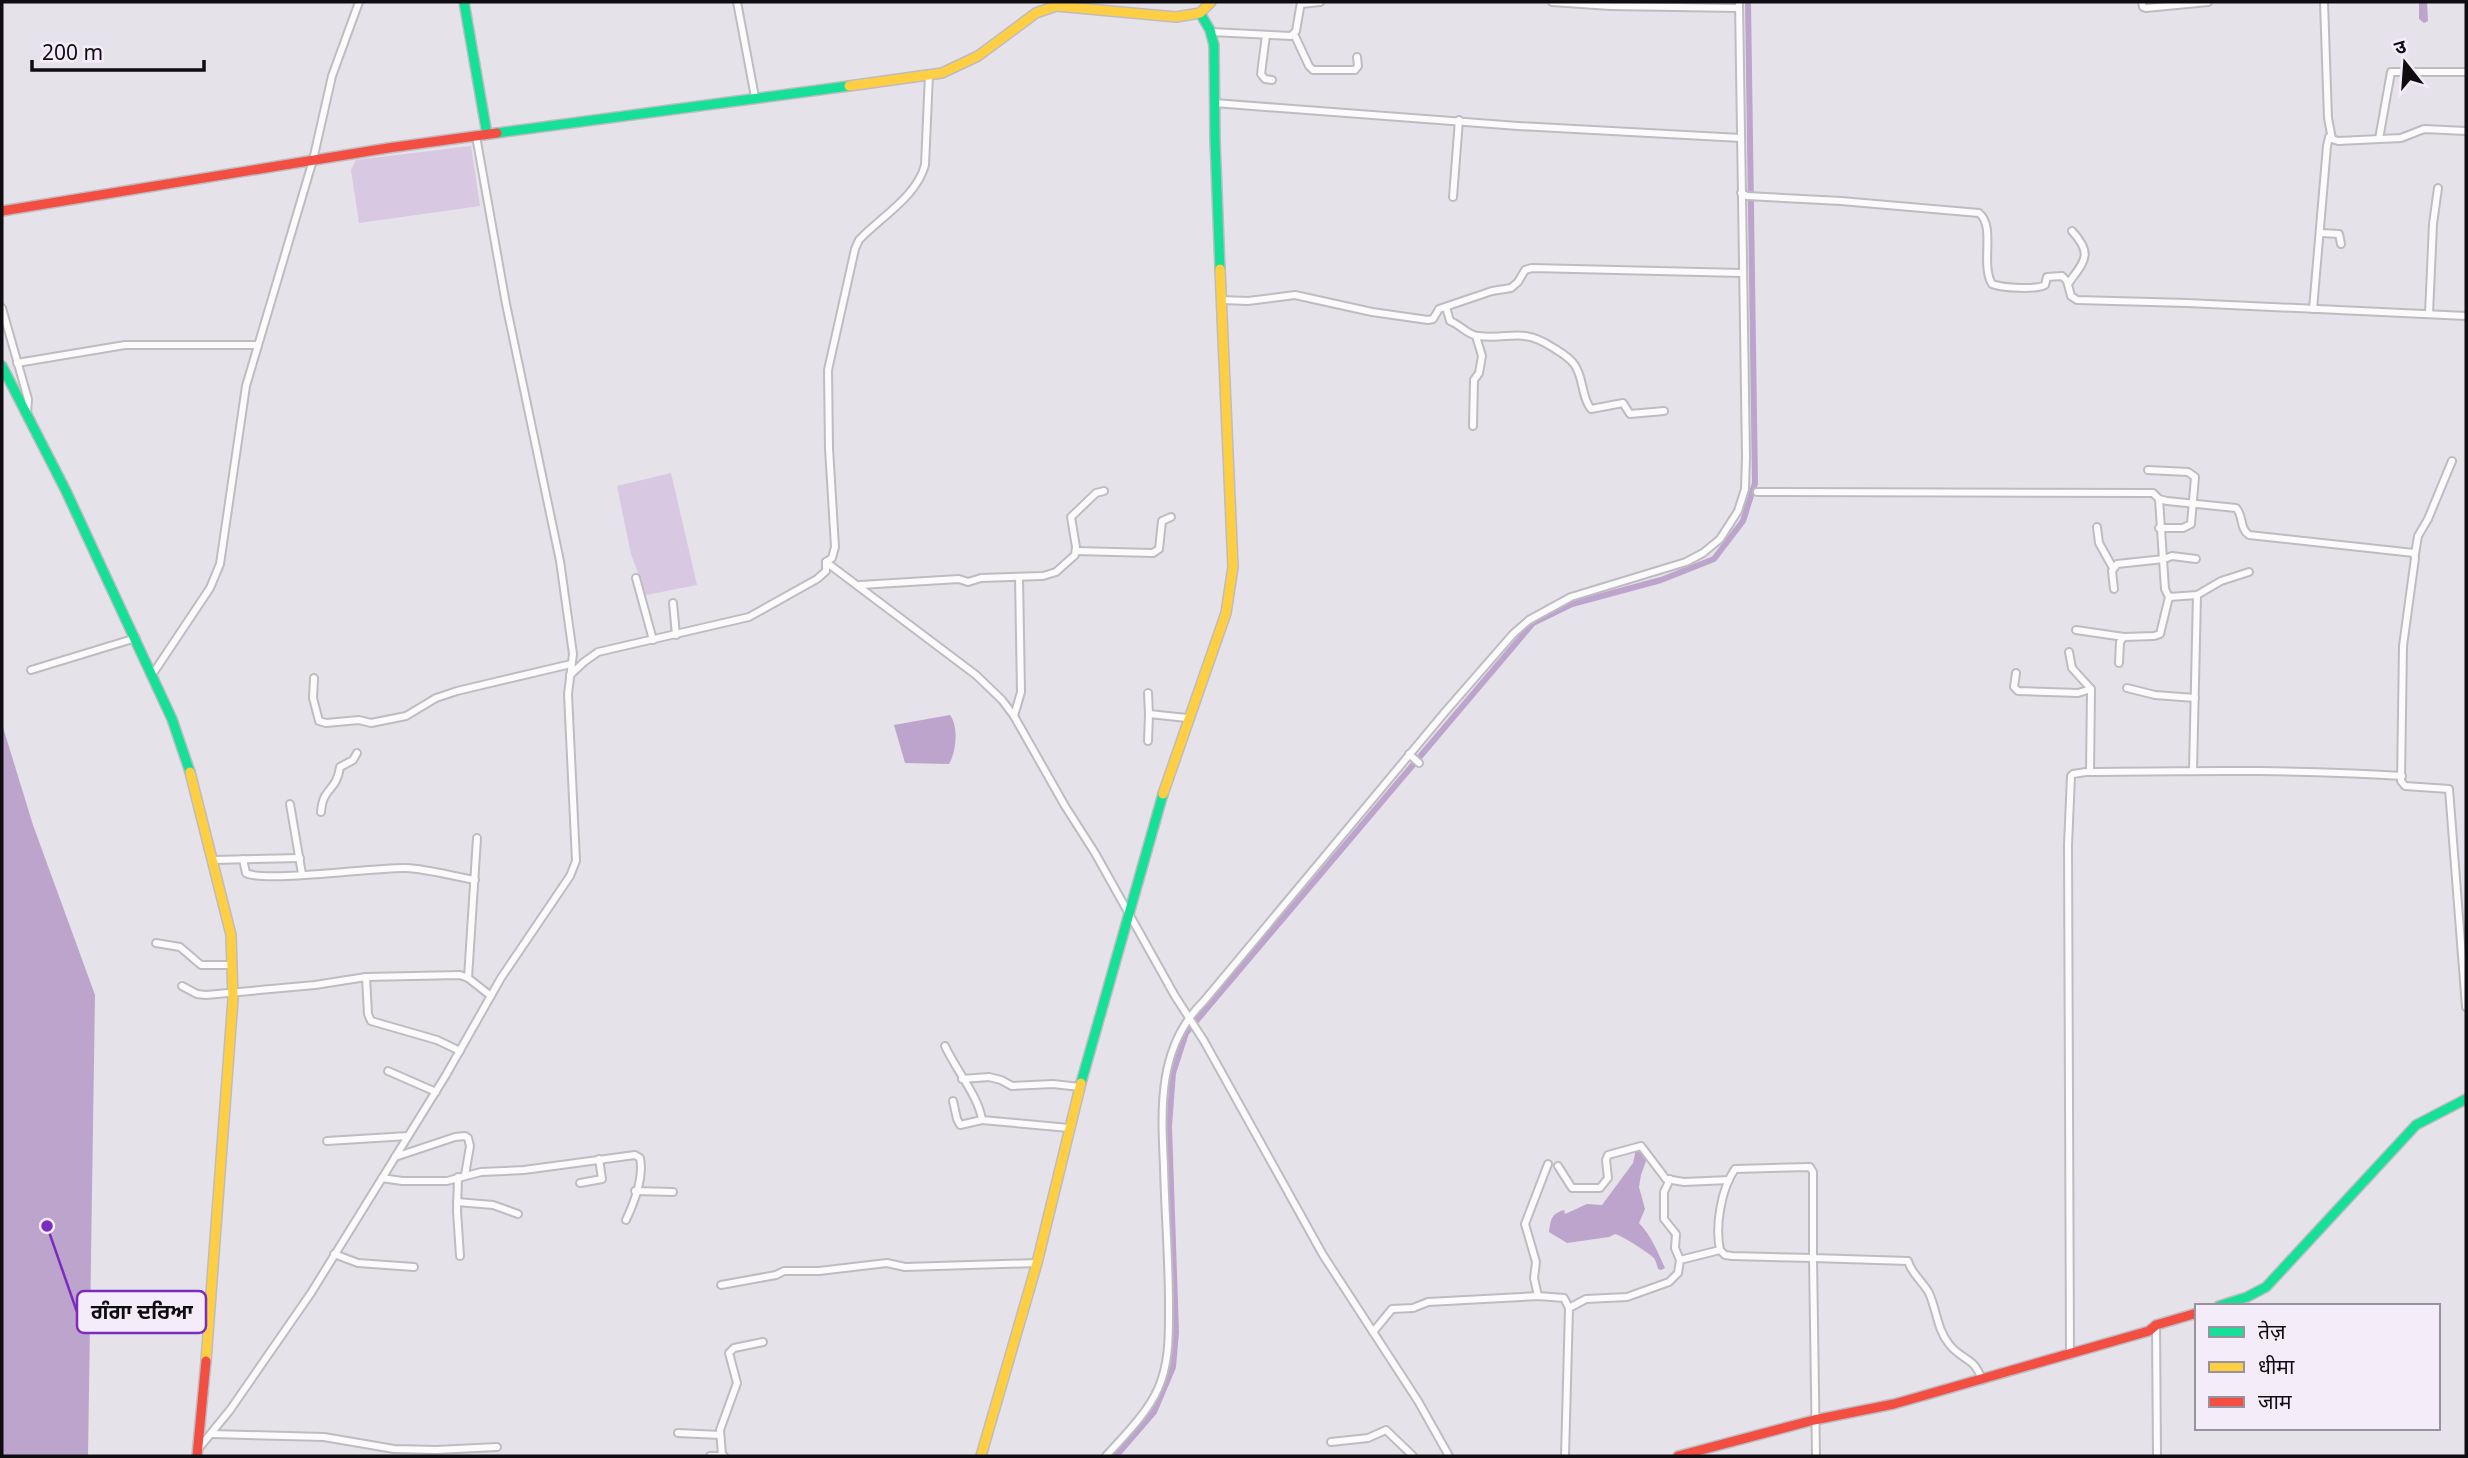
<svg xmlns="http://www.w3.org/2000/svg" width="2468" height="1458" font-family="'Noto Sans','Noto Sans Devanagari','Noto Sans Gurmukhi',sans-serif">
	<rect width="100%" height="100%" fill="#e6e2e9"/>
	<g fill="#d8c8e1">
		<polygon points="471,146 480,206 359,223 351,170 356,160"/>
		<polygon points="671,473 697,585 646,595 631,554 617,486"/>
	</g>
	<g fill="#bda4cc">
		<polygon points="2419,2 2427,2 2428,21 2424,23 2419,19"/>
		<path d="M950,715C959,727 956,752 949,764L905,763L894,725Z"/>
		<polygon points="2,724 33,825 95,995 88,1456 2,1456"/>
		<path d="M1636,1149H1642L1646,1161L1641,1175L1639,1187L1645,1209L1639,1223C1651,1235 1658,1253 1665,1268L1661,1270L1658,1269C1657,1265 1656,1261 1654,1258C1649,1253 1621,1235 1615,1234L1609,1237L1567,1243L1549,1232C1551,1219 1551,1214 1564,1210L1565,1214L1587,1204L1602,1205L1633,1163Z"/>
	</g>
	<g fill="none" stroke-linecap="round" stroke-linejoin="round">
		<polyline stroke="#bda4cc" stroke-width="6" points="1116,1456 1154,1412 1173,1367 1176,1332 1169,1126 1173,1073 1186,1033 1533,623 1572,604 1661,580 1714,559 1743,521 1755,483 1748,2"/>
		<g stroke="#bebcc1" stroke-width="10">
			<g id="street">
				<polyline points="737,2 755,97"/>
				<polyline points="1552,2 1610,6 1739,8"/>
				<polyline points="2142,2 2143,7 2146,8 2208,2"/>
				<polyline points="2324,2 2328,118 2332,139 2338,141 2401,138 2424,129 2466,131"/>
				<polyline points="1301,4 1320,2"/>
				<polyline points="1211,32 1291,36 1296,31 1301,2"/>
				<polyline points="1294,34 1309,66 1313,70 1355,70 1358,66 1357,57"/>
				<polyline points="1266,35 1261,74 1265,79 1272,80"/>
				<polyline points="1214,103 1518,126 1741,138"/>
				<polyline points="2379,139 2391,72 2466,72"/>
				<path d="M1741,193L1747,196L1841,201L1979,213C1996,227 1980,264 1992,284C2002,288 2036,290 2045,285L2047,277L2062,276L2067,281L2071,296L2077,300L2187,303L2466,316"/>
				<polyline points="1453,197 1459,120"/>
				<polyline points="2321,233 2339,234 2341,244"/>
				<path d="M2068,284C2084,261 2094,255 2072,231"/>
				<polyline points="1222,300 1248,301 1295,295 1372,312 1428,320 1433,319 1439,309 1492,291 1511,288 1518,282 1525,270 1532,268 1742,273"/>
				<path d="M1446,307L1450,321C1461,325 1467,335 1478,336C1510,340 1521,327 1552,347C1560,352 1568,356 1574,364C1584,377 1581,397 1591,409L1623,403L1630,414L1664,411"/>
				<polyline points="2,308 28,399 27,414"/>
				<polyline points="2313,309 2327,146 2329,137"/>
				<polyline points="2429,314 2433,224 2438,188"/>
				<polyline points="17,363 125,345 258,345"/>
				<polyline points="1473,426 1474,380 1479,373 1482,356 1476,336"/>
				<polyline points="2148,470 2188,472 2195,477 2191,524 2183,528 2159,528"/>
				<path d="M1757,492L2153,493L2159,499L2167,501L2236,508C2244,516 2239,528 2249,535L2414,553L2415,558L2403,646L2401,781L2405,786L2449,789L2466,1007"/>
				<polyline points="2159,499 2165,589 2169,597 2197,595 2221,581 2249,572"/>
				<polyline points="2097,527 2099,543 2113,568"/>
				<polyline points="1076,551 1153,553 1159,549 1162,521 1171,517"/>
				<polyline points="2415,554 2418,536 2428,519 2452,461"/>
				<polyline points="826,562 976,675 1002,700 1014,716 1065,806 1095,853 1175,996 1204,1041 1323,1255 1418,1401 1449,1456"/>
				<polyline points="636,578 653,640"/>
				<polyline points="860,585 959,579 968,582 981,578 1043,576 1056,572 1075,555 1076,547 1071,517 1096,493 1104,491"/>
				<polyline points="2114,589 2112,571 2117,564 2164,559 2172,556 2196,559"/>
				<polyline points="673,603 676,635"/>
				<polyline points="2076,630 2124,637"/>
				<polyline points="2069,652 2072,668 2091,689 2090,772"/>
				<polyline points="2119,663 2120,642 2124,637 2154,636 2160,634 2169,597"/>
				<polyline points="31,670 136,638"/>
				<polyline points="2016,673 2014,687 2018,691 2078,693 2091,689"/>
				<polyline points="152,675 210,588 220,564 246,386 313,160 332,76 359,2"/>
				<path d="M570,675L584,662L598,652L749,617L817,579L826,571V562L832,558L835,547L829,448L828,370L855,249L859,240C881,217 917,196 925,165L929,74"/>
				<polyline points="314,678 313,698 319,721 326,723 359,720 371,723 406,716 436,698 457,691 571,664"/>
				<polyline points="2127,688 2155,695 2195,698"/>
				<polyline points="1148,693 1149,714"/>
				<polyline points="1014,716 1021,692 1019,577"/>
				<polyline points="1148,741 1149,714 1187,718"/>
				<polyline points="1409,754 1419,763"/>
				<polyline points="2193,771 2197,595"/>
				<polyline points="290,804 302,874"/>
				<path d="M321,812C323,786 336,793 340,767L353,760L357,753"/>
				<path d="M243,859L246,873C265,883 375,867 406,868C428,869 452,876 475,880"/>
				<polyline points="213,860 300,858"/>
				<polyline points="156,943 180,947 201,965 233,965"/>
				<polyline points="366,977 368,1014 371,1021 437,1040 460,1051"/>
				<polyline points="468,978 477,838"/>
				<polyline points="182,986 197,994 206,995 315,985 366,977 460,975 468,978 491,996"/>
				<path d="M945,1046C956,1070 979,1097 982,1120L1069,1128"/>
				<polyline points="388,1071 436,1092"/>
				<polyline points="962,1079 989,1077 1001,1080 1012,1086 1053,1084 1080,1087"/>
				<polyline points="953,1101 957,1119 960,1125 982,1120"/>
				<polyline points="327,1141 408,1136"/>
				<polyline points="395,1157 455,1137 465,1136 468,1138 470,1146 465,1175"/>
				<polyline points="1558,1166 1572,1188 1600,1188 1608,1178 1606,1160 1608,1155 1641,1146 1666,1179 1684,1182 1729,1180"/>
				<polyline points="458,1177 457,1211 460,1256"/>
				<path d="M382,1178L402,1181H447L481,1172L524,1170L635,1155L640,1158C644,1177 634,1203 626,1220"/>
				<polyline points="1670,1179 1664,1192 1664,1219 1676,1234 1675,1248 1680,1260"/>
				<polyline points="580,1183 602,1179 599,1159"/>
				<polyline points="635,1191 673,1192"/>
				<polyline points="457,1202 493,1205 518,1214"/>
				<path d="M1720,1250C1715,1226 1721,1189 1735,1169L1810,1167L1813,1172V1258L1908,1261C1911,1273 1923,1282 1929,1293C1937,1311 1937,1329 1949,1344C1962,1361 1974,1356 1982,1380"/>
				<polyline points="334,1254 358,1263 414,1267"/>
				<polyline points="721,1285 776,1275 784,1271 819,1271 887,1263 905,1267 1037,1263"/>
				<polyline points="1538,1296 1534,1278 1536,1262 1525,1224 1548,1164"/>
				<polyline points="1569,1308 1586,1299 1627,1297 1669,1282 1678,1273 1680,1260 1720,1250 1725,1255 1732,1256 1813,1258 1816,1456"/>
				<polyline points="2156,1325 2157,1456"/>
				<polyline points="1373,1332 1392,1309 1413,1308 1428,1302 1538,1296 1564,1298 1569,1308 1565,1456"/>
				<path d="M2070,1355L2068,845L2071,776L2073,774L2086,772C2191,771 2297,769 2402,776"/>
				<polyline points="678,1433 720,1435"/>
				<polyline points="212,1434 324,1437 394,1449 436,1450 497,1447"/>
				<polyline points="1331,1442 1368,1438 1386,1430 1413,1456"/>
				<polyline points="199,1448 230,1410 311,1293 446,1075 501,978 570,876 576,861 568,694 573,654 560,561 506,304 476,136"/>
				<polyline points="722,1455 720,1430 737,1383 729,1353 734,1348 763,1342"/>
				<polyline points="710,1456 724,1456"/>
				<path d="M1106,1456C1124,1436 1146,1415 1158,1389C1170,1362 1169,1333 1169,1305C1169,1258 1165,1212 1164,1166C1161,1106 1158,1046 1204,1001L1445,712L1513,634L1529,620L1571,597L1686,562L1703,553L1720,539L1738,511L1745,489L1746,457L1739,2"/>
			</g>
		</g>
		<g stroke="#bebcc1" stroke-width="12">
			<g id="fast">
				<polyline points="464,2 487,134"/>
				<polyline points="1200,13 1210,30 1214,45 1215,140 1220,269"/>
				<polyline points="497,133 849,86"/>
				<polyline points="2,366 66,491 172,719 190,772"/>
				<polyline points="1081,1083 1163,794"/>
				<polyline points="2219,1306 2247,1297 2266,1287 2416,1125 2466,1099"/>
			</g>
		</g>
		<g stroke="#bebcc1" stroke-width="12">
			<g id="slow">
				<polyline points="849,86 942,73 978,56 1036,13 1056,6 1176,17 1200,13 1211,2"/>
				<polyline points="190,772 231,935 233,999 206,1361"/>
				<polyline points="1163,794 1226,613 1233,567 1220,269"/>
				<polyline points="981,1456 1037,1263 1081,1083"/>
			</g>
		</g>
		<g stroke="#bebcc1" stroke-width="12">
			<g id="jam">
				<polyline points="2,211 388,148 497,133"/>
				<polyline points="197,1456 206,1361"/>
				<polyline points="1678,1456 1814,1420 1894,1404 2149,1331 2156,1325 2197,1313"/>
			</g>
		</g>
		<use href="#street" stroke="#fbfbfc" stroke-width="6"/>
		<use href="#fast" stroke="#16e098" stroke-width="9"/>
		<use href="#slow" stroke="#ffcf43" stroke-width="9"/>
		<use href="#jam" stroke="#f24e42" stroke-width="9"/>
	</g>
	<path fill="none" stroke="#7b2cbf" stroke-width="2.5" d="M47 1226L77 1312"/>
	<circle fill="#7b2cbf" stroke="#f4ecf9" stroke-width="2.5" cx="47" cy="1226" r="7"/>
	<rect fill="#f4ecf9" stroke="#7b2cbf" stroke-width="2.5" x="77" y="1291" width="129" height="42" rx="7"/>
	<g font-size="21" text-anchor="middle" font-weight="bold" fill="#0f0d11">
		<text x="142" y="1319">ਗੰਗਾ ਦਰਿਆ</text>
	</g>
	<rect width="2468" height="1458" fill="none" stroke="#0f0d11" stroke-width="7"/>
	<rect x="2195" y="1304" width="245" height="126" fill="#f4ecf9" stroke="#98939c" stroke-width="2"/>
	<rect x="2209" y="1327" width="35" height="10" fill="#16e098" stroke="#98939c" stroke-width="2"/>
	<text x="2258" y="1339" font-size="21" fill="#0f0d11">तेज़</text>
	<rect x="2209" y="1362" width="35" height="10" fill="#ffcf43" stroke="#98939c" stroke-width="2"/>
	<text x="2258" y="1374" font-size="21" fill="#0f0d11">धीमा</text>
	<rect x="2209" y="1397" width="35" height="10" fill="#f24e42" stroke="#98939c" stroke-width="2"/>
	<text x="2258" y="1409" font-size="21" fill="#0f0d11">जाम</text>
	<g transform="translate(2405 63) rotate(343)" stroke="#f4ecf9" stroke-width="5" paint-order="stroke">
	<path d="M0-5L12 26L0 18L-12 26Z" fill="#0f0d11"/>
	<text y="-10" font-size="19" font-weight="bold" text-anchor="middle" fill="#0f0d11">उ</text>
	</g>
	<path d="M32 60v10h172v-10" fill="none" stroke="#0f0d11" stroke-width="3.5"/>
	<text x="42" y="60" font-size="21" fill="#0f0d11" stroke="#f4ecf9" stroke-width="5" paint-order="stroke">200 m</text>
</svg>
